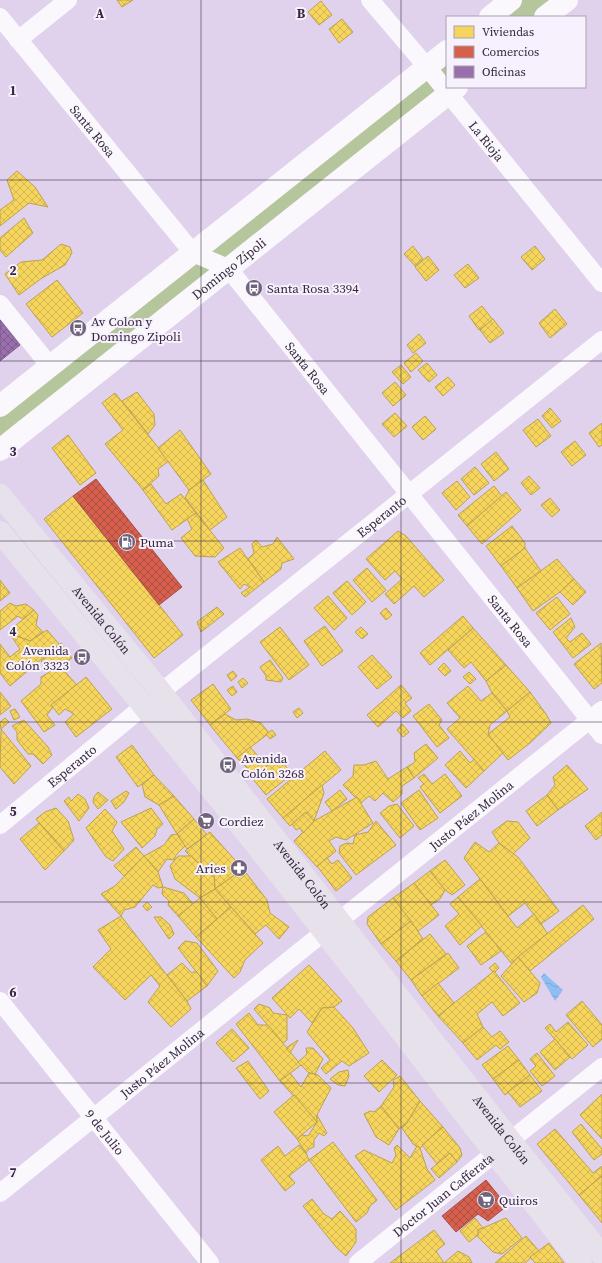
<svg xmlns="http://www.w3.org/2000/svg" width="602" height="1263" font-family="'Source Serif 4',serif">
	<defs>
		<pattern id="water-waves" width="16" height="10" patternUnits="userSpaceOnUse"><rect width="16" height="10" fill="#90bef3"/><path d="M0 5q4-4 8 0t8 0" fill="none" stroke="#7da3d1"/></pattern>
		<pattern id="homes-cross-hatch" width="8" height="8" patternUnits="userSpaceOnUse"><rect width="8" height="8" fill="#f6d55c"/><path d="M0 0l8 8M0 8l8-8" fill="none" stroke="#d4b751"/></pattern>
		<pattern id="shops-cross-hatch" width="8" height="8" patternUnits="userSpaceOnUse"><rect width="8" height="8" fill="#d6604d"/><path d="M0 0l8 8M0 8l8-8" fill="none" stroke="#ae4f41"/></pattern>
		<pattern id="offices-cross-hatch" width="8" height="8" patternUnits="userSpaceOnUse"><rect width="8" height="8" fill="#9970ab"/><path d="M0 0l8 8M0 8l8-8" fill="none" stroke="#7e5c8d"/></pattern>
	</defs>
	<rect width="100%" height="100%" fill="#e0d2ed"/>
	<g fill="#b5c59c">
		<polygon points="511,0 567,0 545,17 490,17"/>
		<polygon points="447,51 447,87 0,450 0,406"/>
	</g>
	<polygon fill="url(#water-waves)" points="544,973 563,990 555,1001 541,977"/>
	<g fill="url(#homes-cross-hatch)" stroke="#bca153">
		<polygon points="117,0 133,0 122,7"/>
		<polygon points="321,1 332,15 319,25 308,12"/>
		<polygon points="342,19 353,32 339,43 329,29"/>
		<polygon points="17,171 35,187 48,207 29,203 0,226 0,210 14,200 7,180"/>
		<polygon points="24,218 33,233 6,257 0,250 0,238"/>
		<polygon points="61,244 70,247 72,253 65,265 42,278 19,295 5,274 21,262 42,260"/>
		<polygon points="413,246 423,259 415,266 404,254"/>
		<polygon points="535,246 545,259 532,270 521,257"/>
		<polygon points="428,256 439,270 426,281 415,267"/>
		<polygon points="468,264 479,278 465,288 454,275"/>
		<polygon points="57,280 83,313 52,337 26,304"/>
		<polygon points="482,306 493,320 479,330 469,316"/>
		<polygon points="555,309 567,324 550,338 539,323"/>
		<polygon points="493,319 504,333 490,343 480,330"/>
		<polygon points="419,334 426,343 413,353 407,345"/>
		<polygon points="416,353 423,361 411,372 404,363"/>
		<polygon points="427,363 437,375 429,382 418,370"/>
		<polygon points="401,365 411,377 403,384 392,372"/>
		<polygon points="448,377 455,385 443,396 435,387"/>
		<polygon points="395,382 406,395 393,406 382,393"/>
		<polygon points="137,392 154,414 155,425 148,434 122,401"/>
		<polygon points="115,393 169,461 158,469 159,476 143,490 105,444 123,430 102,403"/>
		<polygon points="550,408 561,421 552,428 542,416"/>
		<polygon points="395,413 407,426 394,437 382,424"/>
		<polygon points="425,416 436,429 423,440 412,427"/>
		<polygon points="538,419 551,436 536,447 523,430"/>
		<polygon points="602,423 602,445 599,447 589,433"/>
		<polygon points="180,430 211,474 189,490 158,448"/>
		<polygon points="68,435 96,473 80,485 52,448"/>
		<polygon points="575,441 586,455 572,466 561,452"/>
		<polygon points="496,452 509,469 494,481 481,464"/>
		<polygon points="475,467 489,483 474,495 461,479"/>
		<polygon points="529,476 540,488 531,495 521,483"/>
		<polygon points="203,480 227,517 210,530 185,498 189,490"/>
		<polygon points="457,481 470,497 456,510 442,493"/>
		<polygon points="151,484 166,504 181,494 196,513 172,530 143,490"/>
		<polygon points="494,486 502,496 467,526 458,515"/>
		<polygon points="506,492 521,510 482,544 467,526"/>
		<polygon points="73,496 183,635 154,658 44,519"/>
		<polygon points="550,498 560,510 552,517 541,505"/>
		<polygon points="196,513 224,548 215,557 195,556 181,538 192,529 187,519"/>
		<polygon points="512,526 525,543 525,548 501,566 486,546"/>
		<polygon points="398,531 406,536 444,580 424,597 414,586 394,604 385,594 402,579 395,571 385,580 366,559"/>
		<polygon points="277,537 294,559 282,563 281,569 264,582 248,559 254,553 252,544 256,540 262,547 273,544"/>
		<polygon points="240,548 264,582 245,597 241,593 250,587 244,584 240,589 218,562"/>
		<polygon points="525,548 541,571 517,588 501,566"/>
		<polygon points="557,559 574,579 560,592 533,611 517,588"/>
		<polygon points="367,568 386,590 372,602 353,580"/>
		<polygon points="574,579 586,592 573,605 560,592"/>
		<polygon points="0,580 10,593 0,601"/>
		<polygon points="347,581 366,602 352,615 333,593"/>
		<polygon points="328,596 347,618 334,630 314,608"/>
		<polygon points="557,597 570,614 550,630 536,613"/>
		<polygon points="10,603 16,606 26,604 34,610 23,619 18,616 0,630 0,611"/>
		<polygon points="217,607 224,614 201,632 197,622"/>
		<polygon points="386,608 392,615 386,620 380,613"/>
		<polygon points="34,610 38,615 36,625 43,632 30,641 9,633 8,632"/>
		<polygon points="463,616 473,628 430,665 420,653"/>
		<polygon points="571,618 575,627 566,638 570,642 582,633 591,644 573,658 553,632"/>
		<polygon points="325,626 343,651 322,666 304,641"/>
		<polygon points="280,627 309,665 289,680 260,642"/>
		<polygon points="361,627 368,634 362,639 355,632"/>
		<polygon points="473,628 506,665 486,681 471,662 464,668 448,650"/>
		<polygon points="47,630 59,644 10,686 0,673 0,644 10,657 20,649 9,633 30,641"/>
		<polygon points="61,643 72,658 60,666 47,669 41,661"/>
		<polygon points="601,643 602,683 594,689 574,664"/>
		<polygon points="372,655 392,677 377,689 358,667"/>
		<polygon points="270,660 283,678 281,682 266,680 266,676 260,667"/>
		<polygon points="444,663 451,671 445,676 438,669"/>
		<polygon points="506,665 530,692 507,711 492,693 486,681"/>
		<polygon points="60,666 77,685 51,705 53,707 47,715 55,725 44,732 21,701 41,684 41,677"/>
		<polygon points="233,671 237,676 231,681 227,675"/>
		<polygon points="469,672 476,679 470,684 463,677"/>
		<polygon points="86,677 112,709 76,737 65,722 74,714 65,709 59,715 51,705"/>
		<polygon points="243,678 248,683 242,688 238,682"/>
		<polygon points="213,684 231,709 210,725 191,700"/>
		<polygon points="401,685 412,698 405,703 411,711 403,718 396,711 378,727 367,715"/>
		<polygon points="233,686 237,692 232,696 227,690"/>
		<polygon points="468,686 481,701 492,693 507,711 490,725 488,734 503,753 484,771 447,729 460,718 447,703"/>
		<polygon points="0,692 11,706 0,715"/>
		<polygon points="530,692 546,714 551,723 530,743 508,760 488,734 510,717 507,711"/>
		<polygon points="429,704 442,720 439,725 449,738 437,747 413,716"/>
		<polygon points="299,708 303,713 297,718 293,712"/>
		<polygon points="15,709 20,717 14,720 10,711"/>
		<polygon points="225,714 236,720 247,719 261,723 269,733 237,758 210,725"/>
		<polygon points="5,718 9,722 1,729 0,722"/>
		<polygon points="24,720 48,747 52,755 43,764 33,754 28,754 17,740 17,732 12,726"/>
		<polygon points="402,724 409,732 403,737 397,730"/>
		<polygon points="1,729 31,766 14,784 0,767"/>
		<polygon points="272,730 276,735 270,739 266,734"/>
		<polygon points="426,744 438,758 414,778 407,767 415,762 414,753"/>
		<polygon points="132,745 154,775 138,787 116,757"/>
		<polygon points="250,747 267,766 255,776 237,758"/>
		<polygon points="325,751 341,770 283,818 267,799"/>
		<polygon points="460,751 470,763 474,759 484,771 466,788 445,765"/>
		<polygon points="278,757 292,774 266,795 252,778"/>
		<polygon points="376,761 388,779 407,767 414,778 402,786 402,794 393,802 383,793 375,801 369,796 361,803 343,785 353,776 354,765 364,765"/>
		<polygon points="567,765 588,789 558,810 547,795 555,785 553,777"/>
		<polygon points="424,774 432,784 445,774 462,796 440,813 420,787 424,784 418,778"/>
		<polygon points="154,775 174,796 159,805 145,797 142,784"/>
		<polygon points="322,785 324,793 314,821 306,812 290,826 283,818"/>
		<polygon points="340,790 347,799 332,811 325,802"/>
		<polygon points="419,790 438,818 420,830 401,803"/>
		<polygon points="126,791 129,793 124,802 116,809 111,801"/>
		<polygon points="98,792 108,800 98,809 93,802 94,797"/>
		<polygon points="78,794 85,799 89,808 79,821 64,801 69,797 71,801"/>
		<polygon points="547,795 558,810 537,826 526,811"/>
		<polygon points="174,796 194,819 177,834 159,805"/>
		<polygon points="357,797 373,823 346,840 336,837 329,841 336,851 317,867 294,841 314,821"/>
		<polygon points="397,804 414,826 400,838 380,813 389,806"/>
		<polygon points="56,808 68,821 74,840 64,851 36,819 45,812"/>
		<polygon points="151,808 163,824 157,829 155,836 142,848 121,822"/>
		<polygon points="105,809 117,822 112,831 124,849 113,861 106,857 86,828"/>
		<polygon points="306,812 314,821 303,833 300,828 296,830 292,824"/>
		<polygon points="602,812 602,835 596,840 585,826"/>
		<polygon points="194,819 207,835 187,849 177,834"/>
		<polygon points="376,821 396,845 356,875 339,853 340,846 347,843 353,844 355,835 368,832"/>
		<polygon points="507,821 518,822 530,838 513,854 499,843 492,832"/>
		<polygon points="39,823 64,851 45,870 20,839"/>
		<polygon points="210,832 243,869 215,889 214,875 199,865 185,851"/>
		<polygon points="177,834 185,846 176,855 174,860 167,859 158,872 144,856 164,845 171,835"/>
		<polygon points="475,842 489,852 499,843 518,857 559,911 541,924 525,903 508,916 464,858"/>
		<polygon points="136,847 144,856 124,876 114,866"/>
		<polygon points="144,856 158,872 163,887 158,888 153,885 135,907 124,910 121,916 101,894 115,886"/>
		<polygon points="178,856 191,856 207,872 214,875 215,889 200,898 175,879 170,866"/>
		<polygon points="327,858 332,864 338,860 352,878 336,891 317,866"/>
		<polygon points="445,860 465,885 452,895 445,890 430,871"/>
		<polygon points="243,869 267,900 270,913 289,927 279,939 266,925 255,934 215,889"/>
		<polygon points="430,871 445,890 440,899 431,905 414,883"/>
		<polygon points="480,879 517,928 534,914 548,934 511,963 458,897"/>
		<polygon points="414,883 439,915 417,932 393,898"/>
		<polygon points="163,887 184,893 193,904 178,916 168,905 169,901 162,894"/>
		<polygon points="215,889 231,907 217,919 200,898"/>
		<polygon points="458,897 482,926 460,945 445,926 459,914 450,904"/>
		<polygon points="200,898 217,919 196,937 178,916"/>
		<polygon points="393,898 411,921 381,944 367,924 368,917"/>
		<polygon points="147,902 152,907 147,911 143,906"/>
		<polygon points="583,905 594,919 530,971 518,957"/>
		<polygon points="231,907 263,943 245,960 240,972 234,978 196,937"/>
		<polygon points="121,916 187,1001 191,1009 171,1027 148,1002 160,986 151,975 125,1000 93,967 111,949 98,930"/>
		<polygon points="154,917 161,917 170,925 174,934 169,939"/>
		<polygon points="411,921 423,939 396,961 381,944"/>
		<polygon points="486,932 501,951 481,965 467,946"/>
		<polygon points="430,934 446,954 411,980 396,961"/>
		<polygon points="185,941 197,943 218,971 207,986 178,948"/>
		<polygon points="448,953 459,968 422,996 411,980"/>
		<polygon points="518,957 540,983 537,993 524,1002 501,976"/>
		<polygon points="182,963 192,973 196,971 207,986 187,1001 167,975"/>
		<polygon points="495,963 499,968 494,973 489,968"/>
		<polygon points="309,965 342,1001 334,1007 322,1008 312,1023 299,1009 290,1018 272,998"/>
		<polygon points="494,971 520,1003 503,1016 492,1002 477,1014 483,1027 463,1043 438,1016"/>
		<polygon points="438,983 454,1003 438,1016 422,996"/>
		<polygon points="582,1001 602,1025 602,1039 593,1047 566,1015"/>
		<polygon points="259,1004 270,1008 273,1013 287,1015 287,1040 283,1043 254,1009"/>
		<polygon points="334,1007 353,1028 369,1053 349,1066 342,1061 326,1074 321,1068 330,1060 307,1032 322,1008"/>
		<polygon points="249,1013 258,1025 268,1025 301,1065 280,1081 236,1024"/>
		<polygon points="568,1022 588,1045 572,1059 545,1028 550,1024 556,1032"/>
		<polygon points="483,1027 492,1037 500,1031 509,1042 500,1049 496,1045 477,1060 463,1043"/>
		<polygon points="232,1029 249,1048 233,1062 216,1043"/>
		<polygon points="555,1039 570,1057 555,1070 540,1052"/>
		<polygon points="298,1040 290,1053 286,1048"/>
		<polygon points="508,1046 519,1060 493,1079 482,1065"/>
		<polygon points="306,1048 313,1048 323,1059 315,1074 309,1073 298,1062 307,1054"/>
		<polygon points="537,1053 555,1076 542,1086 530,1071 536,1066 530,1059"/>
		<polygon points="382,1060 397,1075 379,1092 364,1076"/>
		<polygon points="519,1060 530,1075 505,1095 493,1079"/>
		<polygon points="248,1061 269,1091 260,1099 236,1068"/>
		<polygon points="348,1070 349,1076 345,1086 338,1085 330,1079 339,1072"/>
		<polygon points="290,1073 301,1087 309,1073 318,1075 331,1088 317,1115 317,1122 280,1081"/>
		<polygon points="530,1075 542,1091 520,1107 508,1092"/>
		<polygon points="400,1076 420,1101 407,1123 399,1129 381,1106 394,1087 393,1080"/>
		<polygon points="602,1094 602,1139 580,1115"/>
		<polygon points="294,1095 317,1122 297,1139 274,1112"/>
		<polygon points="420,1101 443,1127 420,1148 413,1144 402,1128 407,1123"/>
		<polygon points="381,1106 399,1129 389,1145 376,1137 364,1114 370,1111 374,1112"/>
		<polygon points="317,1115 327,1133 324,1136 319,1133 314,1140 314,1147 309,1149 306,1153 297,1139 302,1135 308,1136 317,1122"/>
		<polygon points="581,1124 602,1149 602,1154 594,1160 572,1132"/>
		<polygon points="443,1127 460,1148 462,1155 457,1162 450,1153 437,1164 422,1145"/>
		<polygon points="555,1129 593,1173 602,1166 602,1176 579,1195 537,1144"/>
		<polygon points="333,1142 377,1200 370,1206 367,1213 356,1222 309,1160"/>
		<polygon points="299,1145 306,1153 309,1160 289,1176 295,1183 285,1191 261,1160 278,1146 285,1156"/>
		<polygon points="397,1145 410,1158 417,1146 420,1148 427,1169 435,1180 396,1210 355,1156 364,1150 392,1163 396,1155 394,1148"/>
		<polygon points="450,1153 457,1162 439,1178 431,1169"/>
		<polygon points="602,1176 602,1223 579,1195"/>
		<polygon points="312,1199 324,1214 332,1219 340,1211 356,1229 356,1242 346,1256 336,1247 303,1206"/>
		<polygon points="475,1218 483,1228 478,1230 478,1235 469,1242 460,1231"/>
		<polygon points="506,1218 522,1238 502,1254 493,1252 478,1237 478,1230"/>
		<polygon points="434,1230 445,1244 436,1251 444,1263 390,1263"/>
		<polygon points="526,1236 539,1251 525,1263 495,1263"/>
		<polygon points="549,1243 564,1263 535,1263 530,1257"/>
		<polygon points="458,1251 469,1257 472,1263 444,1263"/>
	</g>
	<g fill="url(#shops-cross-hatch)" stroke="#a54f49">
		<polygon points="96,479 182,587 159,605 73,496"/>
		<polygon points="486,1180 507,1206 488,1221 478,1214 456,1232 442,1216"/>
	</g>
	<polygon fill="url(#offices-cross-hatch)" stroke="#7b5a8b" points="0,320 20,345 0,361"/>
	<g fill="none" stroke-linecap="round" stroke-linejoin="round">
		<g stroke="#faf8fc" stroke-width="18">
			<path id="s1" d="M370,0L427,67L602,283"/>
			<path id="s2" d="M0,17L193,253L228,268L602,735"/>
			<polyline points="18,40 68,0"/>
			<polyline points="0,304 50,366"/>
			<path id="s3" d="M161,692L602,340"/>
			<path id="s4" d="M0,825L144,706"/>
			<path id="s5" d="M340,920L602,710"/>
			<path id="s6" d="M0,1001L210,1263"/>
			<path id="s7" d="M0,1193L324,932"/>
			<path id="s8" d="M358,1263L602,1067"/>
		</g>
		<g stroke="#faf8fc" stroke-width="22">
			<polyline points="490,17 511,0"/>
			<polyline points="545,17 567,0"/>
			<polyline points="0,406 447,51"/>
			<path id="s9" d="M0,450L457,87"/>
		</g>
		<g stroke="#e6e1ea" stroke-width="22">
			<path id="s10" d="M0,495L161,692L510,1140L602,1255"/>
			<path d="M0,532C110,665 220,797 325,933C411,1043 494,1154 581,1263"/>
		</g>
	</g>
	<path fill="none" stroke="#34273f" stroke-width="1" stroke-opacity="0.55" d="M201,0V1263M401,0V1263M0,180H602M0,361H602M0,541H602M0,722H602M0,902H602M0,1083H602"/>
	<defs>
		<g id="bus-disc" transform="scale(0.9)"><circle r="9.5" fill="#70637c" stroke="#f7f1fd"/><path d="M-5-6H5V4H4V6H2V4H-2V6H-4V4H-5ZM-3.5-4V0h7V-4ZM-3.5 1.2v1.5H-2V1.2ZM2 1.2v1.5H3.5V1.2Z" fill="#fff"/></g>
		<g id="fuel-disc" transform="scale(0.9)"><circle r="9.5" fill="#70637c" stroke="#f7f1fd"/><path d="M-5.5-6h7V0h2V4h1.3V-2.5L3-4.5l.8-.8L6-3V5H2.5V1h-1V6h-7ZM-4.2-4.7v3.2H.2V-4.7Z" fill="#fff"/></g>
		<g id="supermarket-disc" transform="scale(0.9)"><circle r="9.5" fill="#70637c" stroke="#f7f1fd"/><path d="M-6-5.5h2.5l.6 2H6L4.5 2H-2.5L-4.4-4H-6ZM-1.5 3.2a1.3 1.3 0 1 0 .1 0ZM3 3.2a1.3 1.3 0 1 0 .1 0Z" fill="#fff"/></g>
		<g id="pharmacy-disc" transform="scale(0.9)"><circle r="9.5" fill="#70637c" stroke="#f7f1fd"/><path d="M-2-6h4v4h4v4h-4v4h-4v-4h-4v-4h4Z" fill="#fff"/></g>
	</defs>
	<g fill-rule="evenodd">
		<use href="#bus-disc" x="254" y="288"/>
		<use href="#bus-disc" x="78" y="328"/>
		<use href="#fuel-disc" x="127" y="542"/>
		<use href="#bus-disc" x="82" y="657"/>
		<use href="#bus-disc" x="228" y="765"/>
		<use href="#supermarket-disc" x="206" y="821"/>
		<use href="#pharmacy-disc" x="239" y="868"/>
		<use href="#supermarket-disc" x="486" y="1200"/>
	</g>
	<g text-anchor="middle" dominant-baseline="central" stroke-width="4" stroke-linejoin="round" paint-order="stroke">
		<g font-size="13" fill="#34273f" stroke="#f7f1fd">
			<text stroke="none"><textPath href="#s2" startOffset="147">Santa Rosa</textPath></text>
			<text stroke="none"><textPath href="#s1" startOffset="183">La Rioja</textPath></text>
			<text stroke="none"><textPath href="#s9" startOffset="292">Domingo Zípoli</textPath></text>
			<text stroke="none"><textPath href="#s2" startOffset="471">Santa Rosa</textPath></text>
			<text stroke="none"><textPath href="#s3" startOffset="282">Esperanto</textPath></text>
			<text stroke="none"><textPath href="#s10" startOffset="161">Avenida Colón</textPath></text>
			<text stroke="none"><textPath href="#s2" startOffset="795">Santa Rosa</textPath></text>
			<text stroke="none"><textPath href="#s4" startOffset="93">Esperanto</textPath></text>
			<text stroke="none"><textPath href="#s5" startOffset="168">Justo Páez Molina</textPath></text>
			<text stroke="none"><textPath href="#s10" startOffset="485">Avenida Colón</textPath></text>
			<text stroke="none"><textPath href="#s7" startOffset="208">Justo Páez Molina</textPath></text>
			<text stroke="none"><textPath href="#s10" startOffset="809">Avenida Colón</textPath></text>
			<text stroke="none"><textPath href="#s6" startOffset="168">9 de Julio</textPath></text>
			<text stroke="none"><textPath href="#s8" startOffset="109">Doctor Juan Cafferata</textPath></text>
		</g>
		<g font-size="13" fill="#34273f" stroke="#f7f1fd" text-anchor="start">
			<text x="267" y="288">Santa Rosa 3394</text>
			<text x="91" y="321">Av Colon y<tspan x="91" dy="15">Domingo Zipoli</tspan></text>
			<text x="140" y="542">Puma</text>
			<text x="69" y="650" text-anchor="end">Avenida<tspan x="69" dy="15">Colón 3323</tspan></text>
			<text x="241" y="758">Avenida<tspan x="241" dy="15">Colón 3268</tspan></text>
			<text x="219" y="821">Cordiez</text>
			<text x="226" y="868" text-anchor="end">Aries</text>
			<text x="499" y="1200">Quiros</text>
		</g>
	</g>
	<g font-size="13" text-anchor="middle" font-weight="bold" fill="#34273f" stroke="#f7f1fd" stroke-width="4" stroke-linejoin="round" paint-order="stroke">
		<text x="100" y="18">A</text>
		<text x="301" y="18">B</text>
		<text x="13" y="95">1</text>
		<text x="13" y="275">2</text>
		<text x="13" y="456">3</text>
		<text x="13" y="636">4</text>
		<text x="13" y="816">5</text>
		<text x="13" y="997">6</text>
		<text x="13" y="1177">7</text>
	</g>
	<rect x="446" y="16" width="140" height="72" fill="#f7f1fd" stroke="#a9a0b1"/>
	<rect x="454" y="26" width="20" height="12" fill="#f6d55c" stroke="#a9a0b1"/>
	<text x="482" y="36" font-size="12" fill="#34273f">Viviendas</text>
	<rect x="454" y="46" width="20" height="12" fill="#d6604d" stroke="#a9a0b1"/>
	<text x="482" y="56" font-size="12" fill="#34273f">Comercios</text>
	<rect x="454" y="66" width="20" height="12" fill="#9970ab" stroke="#a9a0b1"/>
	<text x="482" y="76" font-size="12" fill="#34273f">Oficinas</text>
</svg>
